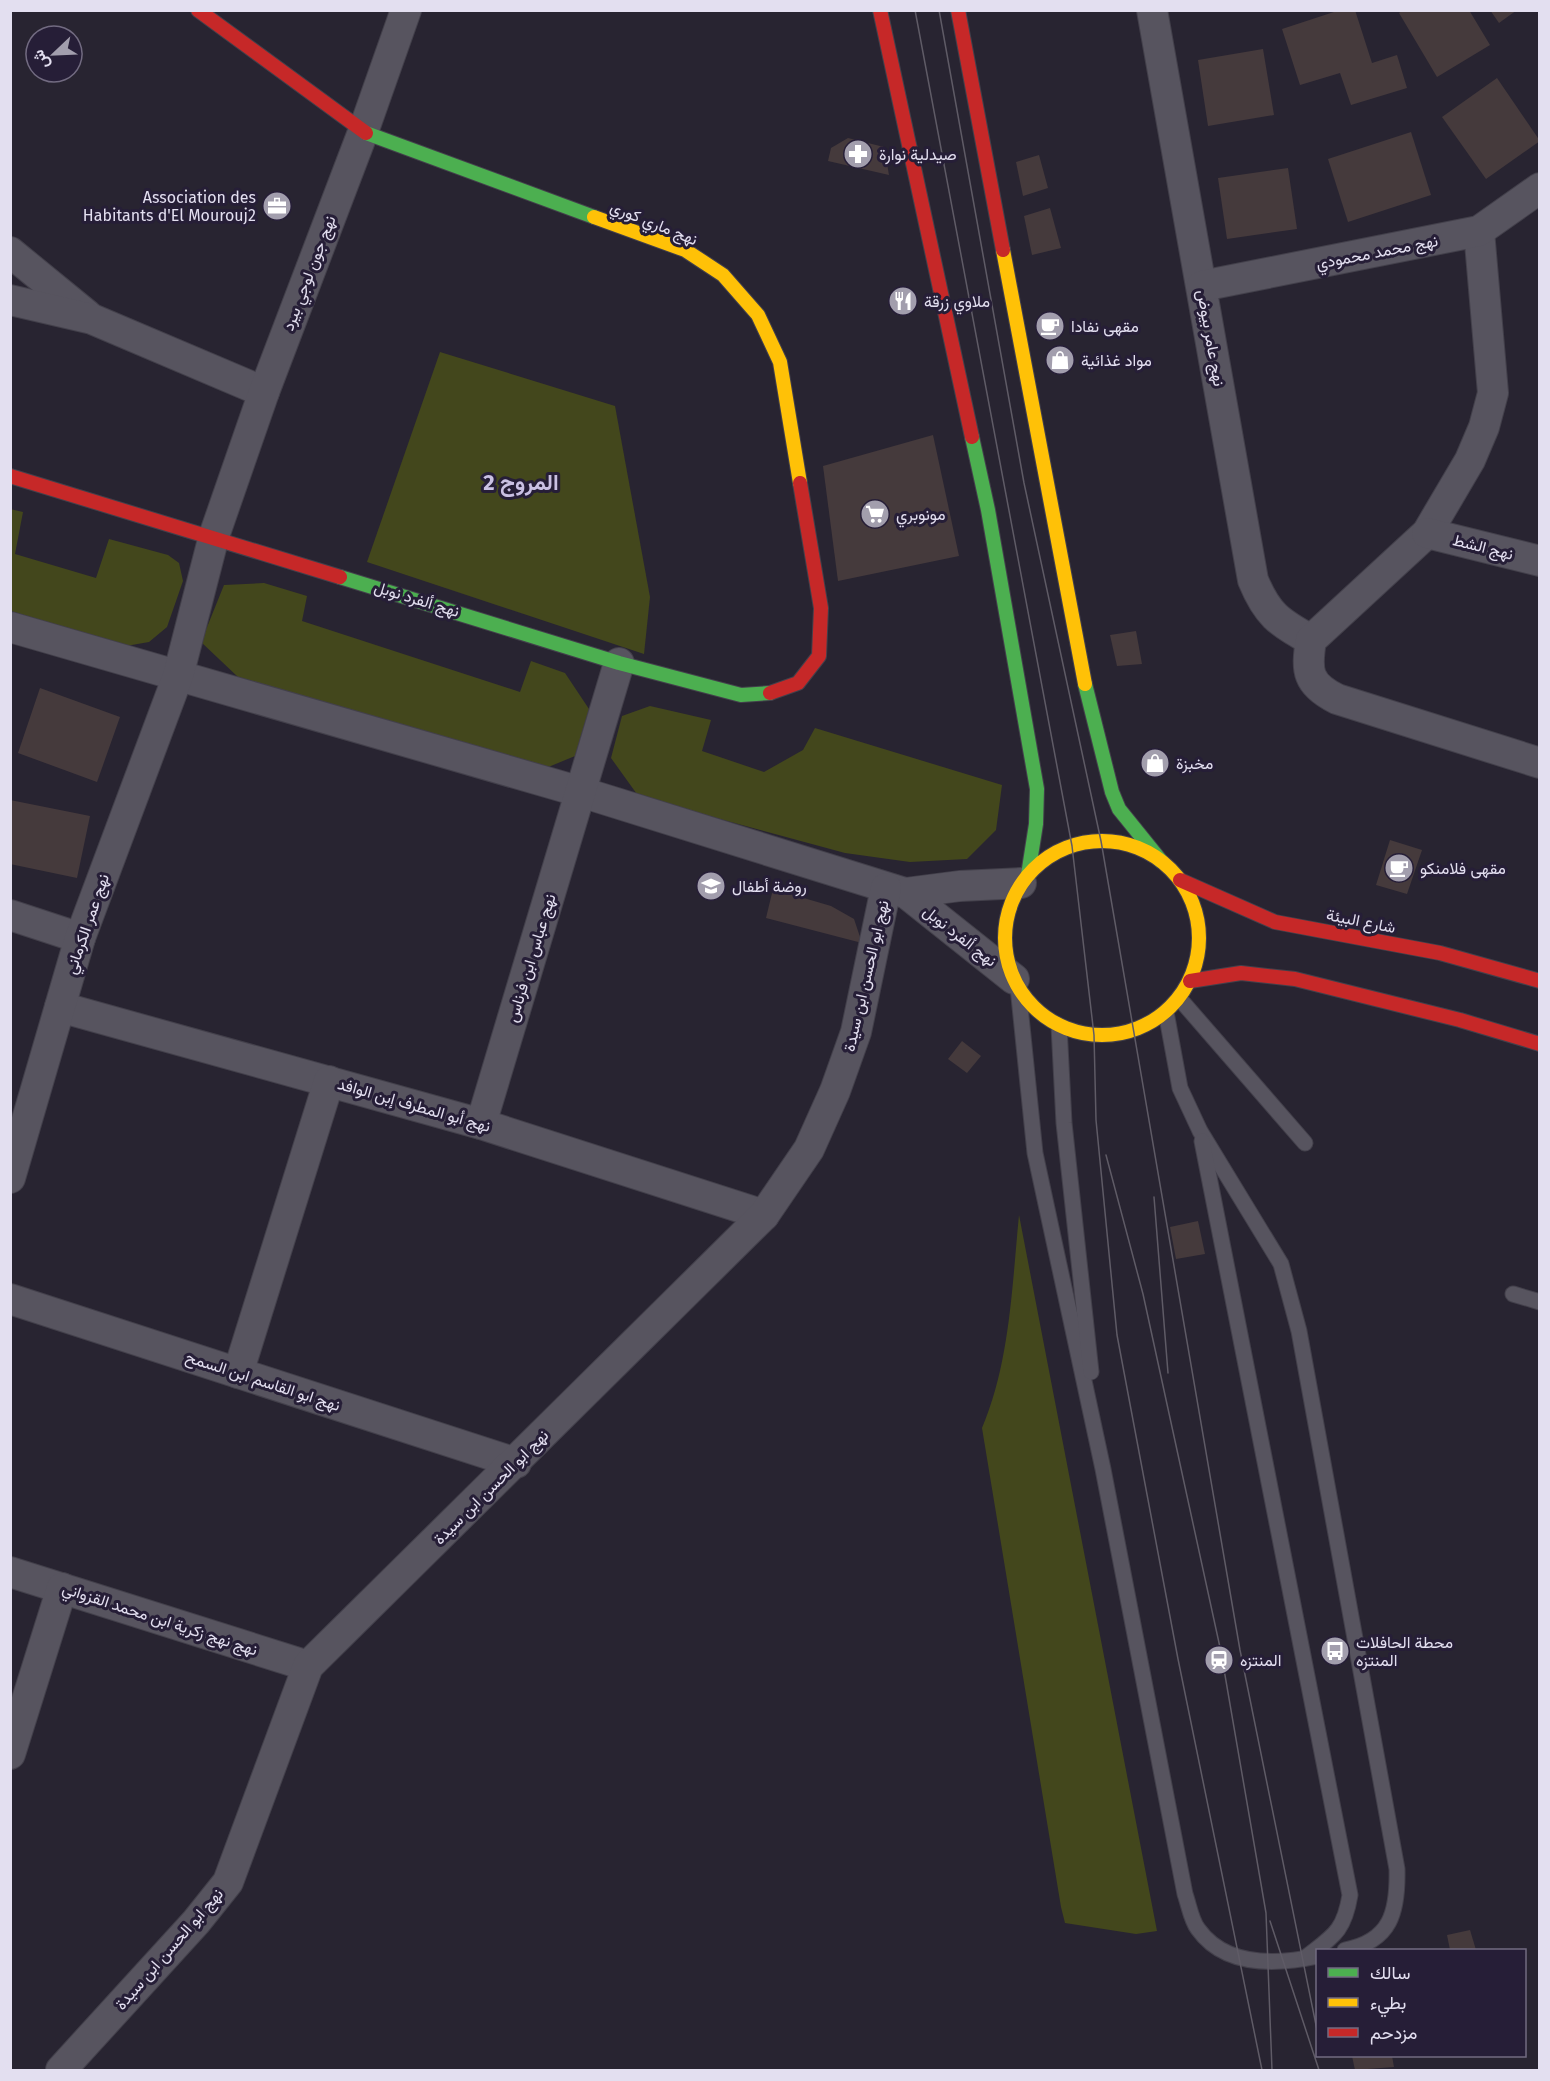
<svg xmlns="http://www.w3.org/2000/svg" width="1550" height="2081" font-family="'Fira Sans',Vazirmatn,sans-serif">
	<rect width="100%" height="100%" fill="#282431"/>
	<g fill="#43471c">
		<polygon points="440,352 615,406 650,597 644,654 367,562"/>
		<polygon points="10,509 23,512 15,554 96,578 109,539 168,555 179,563 183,581 167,627 149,642 126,646 11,611"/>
		<polygon points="264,583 307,596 302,621 520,692 531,661 565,673 589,709 575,756 546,768 238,677 201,642 224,585"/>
		<polygon points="650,706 711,720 702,751 764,772 803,750 815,728 1002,785 996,830 967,859 910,862 845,853 639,797 611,758 622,716"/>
		<path d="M1019,1215L1157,1931L1136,1934L1065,1923L1061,1907L982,1428C1010,1362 1012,1286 1019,1215Z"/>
	</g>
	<g fill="#453a3c">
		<polygon points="1340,10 1355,10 1372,63 1397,55 1407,88 1351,105 1340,73 1300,85 1282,29"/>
		<polygon points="1403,10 1469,10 1490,45 1437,77 1399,13"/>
		<polygon points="1490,10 1517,10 1499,23"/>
		<polygon points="1263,49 1274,115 1208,126 1198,60"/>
		<polygon points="1497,78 1540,141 1486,179 1442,117"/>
		<polygon points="1411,132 1431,195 1348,222 1328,159"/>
		<polygon points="848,138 884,147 889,175 828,161 831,148"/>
		<polygon points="1039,155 1048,188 1023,196 1016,162"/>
		<polygon points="1288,168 1297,229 1227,239 1218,178"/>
		<polygon points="1050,208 1061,248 1032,255 1024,216"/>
		<polygon points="933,435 959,556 838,581 823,466"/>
		<polygon points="1136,631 1142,664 1117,666 1110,635"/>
		<polygon points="40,688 120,717 97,782 18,753"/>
		<polygon points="10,800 90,816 77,878 10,864"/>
		<polygon points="1390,840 1422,850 1407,894 1376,885"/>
		<polygon points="773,889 831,906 854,919 862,943 766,918"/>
		<polygon points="962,1041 981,1056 967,1073 948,1059"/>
		<polygon points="1198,1221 1205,1254 1176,1259 1170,1227"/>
		<polygon points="1470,1930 1476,1950 1450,1950 1447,1935"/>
		<polygon points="1352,2056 1392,2056 1394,2067 1355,2070"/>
	</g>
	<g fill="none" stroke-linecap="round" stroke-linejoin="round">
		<g stroke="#43404b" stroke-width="17">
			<g id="lane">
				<path d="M1018,987L1035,1153L1103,1469L1185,1894C1189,1905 1191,1920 1198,1929C1225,1967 1276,1965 1318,1956"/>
				<polyline points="1179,998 1305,1143"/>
				<path d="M1166,1012L1180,1088L1200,1131L1281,1264L1299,1331L1397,1869C1398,1912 1391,1941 1345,1950"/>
				<polyline points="1059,1026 1064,1123 1091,1372"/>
				<path d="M1202,1141L1350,1895C1344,1932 1333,1936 1305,1958"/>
				<polyline points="1513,1294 1540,1302"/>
			</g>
		</g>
		<g stroke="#43404b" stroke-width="32">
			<g id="street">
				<path d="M1152,10L1253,580C1267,614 1278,622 1311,640"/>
				<path d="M1479,231L1493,393L1484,427L1470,460L1427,533L1311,640C1306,671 1307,684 1337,699L1540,763"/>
				<polyline points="10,252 87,315"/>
				<polyline points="1202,286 1479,231 1540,188"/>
				<polyline points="10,300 92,319 264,392"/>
				<polyline points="1427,533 1540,561"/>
				<polyline points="10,627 581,792 905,893"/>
				<polyline points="10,915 80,938"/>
				<polyline points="1014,979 906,893 960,886 1021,883"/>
				<polyline points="60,1007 481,1124 764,1215"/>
				<polyline points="481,1124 619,663"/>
				<polyline points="10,1178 80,938 178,676 214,536 264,392 363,132 406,10"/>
				<polyline points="10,1299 516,1463"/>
				<polyline points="238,1373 329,1081"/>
				<polyline points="10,1572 308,1666"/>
				<polyline points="10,1754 62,1588"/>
				<polyline points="61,2070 196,1922 228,1882 308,1666 764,1215 809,1149 835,1091 856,1032 886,888"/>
			</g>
		</g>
		<g stroke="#43404b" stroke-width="16">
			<g id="fast">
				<polyline points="366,133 594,217"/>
				<polyline points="972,437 988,510 1037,789 1036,824 1028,875"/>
				<polyline points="340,577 619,663 741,695 770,693"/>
				<polyline points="1085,684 1112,792 1119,809 1161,861"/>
			</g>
		</g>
		<g stroke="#43404b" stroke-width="16">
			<g id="slow">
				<polyline points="594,217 685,250 723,275 758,315 780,362 800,483"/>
				<polyline points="1003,250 1085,684"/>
				<circle cx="1102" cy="938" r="97"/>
			</g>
		</g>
		<g stroke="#43404b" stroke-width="16">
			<g id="jam">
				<polyline points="198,10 366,133"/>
				<polyline points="880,10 972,437"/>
				<polyline points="958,10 1003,250"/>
				<polyline points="10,476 340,577"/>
				<polyline points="770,693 798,683 819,656 821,608 800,483"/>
				<polyline points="1180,880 1275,922 1440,953 1540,981"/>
				<polyline points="1190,981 1241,973 1295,979 1460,1020 1540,1044"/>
			</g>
		</g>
		<use href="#lane" stroke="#57545f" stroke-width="15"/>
		<use href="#street" stroke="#57545f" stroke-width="30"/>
		<use href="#fast" stroke="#4caf50" stroke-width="14"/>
		<use href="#slow" stroke="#ffc107" stroke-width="14"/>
		<use href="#jam" stroke="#c62828" stroke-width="14"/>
		<g stroke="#5f5b66" stroke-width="1.5">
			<polyline points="915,10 1072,846 1094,1035 1096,1120 1117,1335 1178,1659 1262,2070"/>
			<polyline points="939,10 1024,483 1101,841 1240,1650 1318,2035"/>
			<polyline points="1106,1155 1143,1294 1221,1652 1266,1913 1272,2070"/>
			<polyline points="1154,1197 1168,1373"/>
			<polyline points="1270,1921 1319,2070"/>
		</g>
	</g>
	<defs>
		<g id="pharmacy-disc" transform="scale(1.5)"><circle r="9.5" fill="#a29ead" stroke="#261e37"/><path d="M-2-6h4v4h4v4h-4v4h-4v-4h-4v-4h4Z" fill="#fff"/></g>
		<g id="office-disc" transform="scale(1.5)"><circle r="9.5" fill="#a29ead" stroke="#261e37"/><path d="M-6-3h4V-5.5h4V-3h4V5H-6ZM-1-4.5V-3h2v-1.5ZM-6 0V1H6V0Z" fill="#fff"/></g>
		<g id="restaurant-disc" transform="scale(1.5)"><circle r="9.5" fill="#a29ead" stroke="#261e37"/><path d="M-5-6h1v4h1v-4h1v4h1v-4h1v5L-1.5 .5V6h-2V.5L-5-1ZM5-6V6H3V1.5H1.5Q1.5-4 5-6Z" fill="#fff"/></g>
		<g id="cafe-disc" transform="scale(1.5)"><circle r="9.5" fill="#a29ead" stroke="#261e37"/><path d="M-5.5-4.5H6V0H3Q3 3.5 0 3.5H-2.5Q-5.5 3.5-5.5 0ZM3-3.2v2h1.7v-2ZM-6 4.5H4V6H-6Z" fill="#fff"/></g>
		<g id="shop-disc" transform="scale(1.5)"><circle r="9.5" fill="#a29ead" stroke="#261e37"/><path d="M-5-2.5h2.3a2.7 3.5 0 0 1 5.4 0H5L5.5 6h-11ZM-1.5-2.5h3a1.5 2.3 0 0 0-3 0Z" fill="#fff"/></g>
		<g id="supermarket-disc" transform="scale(1.5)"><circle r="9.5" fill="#a29ead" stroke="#261e37"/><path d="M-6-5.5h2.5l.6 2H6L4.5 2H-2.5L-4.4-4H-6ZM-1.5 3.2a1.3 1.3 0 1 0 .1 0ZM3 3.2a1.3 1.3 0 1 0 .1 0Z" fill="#fff"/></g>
		<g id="school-disc" transform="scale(1.5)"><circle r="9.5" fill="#a29ead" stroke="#261e37"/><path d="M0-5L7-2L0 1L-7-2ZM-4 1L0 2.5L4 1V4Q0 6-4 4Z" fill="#fff"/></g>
		<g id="bus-disc" transform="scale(1.5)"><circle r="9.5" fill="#a29ead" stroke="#261e37"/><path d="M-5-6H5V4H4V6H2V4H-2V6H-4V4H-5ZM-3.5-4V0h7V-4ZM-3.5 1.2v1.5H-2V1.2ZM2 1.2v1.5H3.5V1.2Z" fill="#fff"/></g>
		<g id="station-disc" transform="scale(1.5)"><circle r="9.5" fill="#a29ead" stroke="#261e37"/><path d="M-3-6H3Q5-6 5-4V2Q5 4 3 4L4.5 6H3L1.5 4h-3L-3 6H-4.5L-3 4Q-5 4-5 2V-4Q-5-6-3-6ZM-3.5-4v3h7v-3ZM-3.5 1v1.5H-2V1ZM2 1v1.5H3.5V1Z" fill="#fff"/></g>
	</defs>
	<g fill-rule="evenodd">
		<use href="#pharmacy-disc" x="858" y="154"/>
		<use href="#office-disc" x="277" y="206"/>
		<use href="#restaurant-disc" x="903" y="301"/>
		<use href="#cafe-disc" x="1050" y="326"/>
		<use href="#shop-disc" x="1060" y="360"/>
		<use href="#supermarket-disc" x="875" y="514"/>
		<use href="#shop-disc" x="1155" y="763"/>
		<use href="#cafe-disc" x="1399" y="868"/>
		<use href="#school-disc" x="711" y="886"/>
		<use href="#bus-disc" x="1335" y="1651"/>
		<use href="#station-disc" x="1219" y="1660"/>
	</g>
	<g text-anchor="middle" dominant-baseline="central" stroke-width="6" stroke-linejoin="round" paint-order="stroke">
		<g font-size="16" fill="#e3dff0" stroke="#261e37" text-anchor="start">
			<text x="879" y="154">صيدلية نوارة</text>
			<text x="256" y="197" text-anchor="end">Association des<tspan x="256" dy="18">Habitants d'El Mourouj2</tspan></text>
			<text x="924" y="301">ملاوي زرقة</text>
			<text x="1071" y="326">مقهى نفادا</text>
			<text x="1081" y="360">مواد غذائية</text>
			<text x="896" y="514">مونوبري</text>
			<text x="1176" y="763">مخبزة</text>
			<text x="1420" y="868">مقهى فلامنكو</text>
			<text x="732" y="886">روضة أطفال</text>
			<text x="1356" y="1642">محطة الحافلات<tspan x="1356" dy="18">المنتزه</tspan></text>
			<text x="1240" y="1660">المنتزه</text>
		</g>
		<g font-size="16" fill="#e3dff0" stroke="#261e37">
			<text transform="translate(654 223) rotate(22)">نهج ماري كوري</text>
			<text transform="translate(1377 252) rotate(-11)">نهج محمد محمودي</text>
			<text transform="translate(309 273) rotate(-69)">نهج جون لوجي بيرد</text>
			<text transform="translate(1211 338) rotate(80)">نهج عامر بيوض</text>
			<text transform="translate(1483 547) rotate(14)">نهج الشط</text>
			<text transform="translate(417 599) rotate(17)">نهج ألفرد نوبل</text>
			<text transform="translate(1361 921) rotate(11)">شارع البيئة</text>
			<text transform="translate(87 924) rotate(-71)">نهج عمر الكرماني</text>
			<text transform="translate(960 936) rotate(38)">نهج ألفرد نوبل</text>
			<text transform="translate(531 958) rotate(-73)">نهج عباس ابن فرناس</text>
			<text transform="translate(866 976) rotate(-77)">نهج ابو الحسن ابن سيدة</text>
			<text transform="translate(414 1105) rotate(16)">نهج أبو المطرف إبن الوافد</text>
			<text transform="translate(263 1381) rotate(18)">نهج ابو القاسم ابن السمح</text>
			<text transform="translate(491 1487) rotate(-45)">نهج ابو الحسن ابن سيدة</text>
			<text transform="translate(160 1619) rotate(18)">نهج نهج زكرية ابن محمد القزواني</text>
			<text transform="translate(169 1949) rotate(-49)">نهج ابو الحسن ابن سيدة</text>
		</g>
		<g font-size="22" font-weight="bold" fill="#cac1e3" stroke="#261e37">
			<text x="521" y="482">المروج 2</text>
		</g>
	</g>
	<rect width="1550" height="2081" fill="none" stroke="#e3dff0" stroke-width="24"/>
	<rect x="1316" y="1949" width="210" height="108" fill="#261e37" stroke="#726b81" stroke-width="1.5"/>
	<rect x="1328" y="1968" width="30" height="9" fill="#4caf50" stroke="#726b81" stroke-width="1.5"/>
	<text x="1370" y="1979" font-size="18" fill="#e3dff0">سالك</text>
	<rect x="1328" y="1998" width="30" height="9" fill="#ffc107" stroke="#726b81" stroke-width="1.5"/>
	<text x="1370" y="2009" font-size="18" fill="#e3dff0">بطيء</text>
	<rect x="1328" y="2028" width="30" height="9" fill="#c62828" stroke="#726b81" stroke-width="1.5"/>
	<text x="1370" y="2039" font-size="18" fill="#e3dff0">مزدحم</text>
	<g transform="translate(54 54) rotate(247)"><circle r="28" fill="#261e37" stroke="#726b81" stroke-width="1.5"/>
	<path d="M0-4.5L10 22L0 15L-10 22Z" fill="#a29ead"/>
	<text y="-9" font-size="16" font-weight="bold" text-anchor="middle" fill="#e3dff0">ش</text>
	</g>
</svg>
